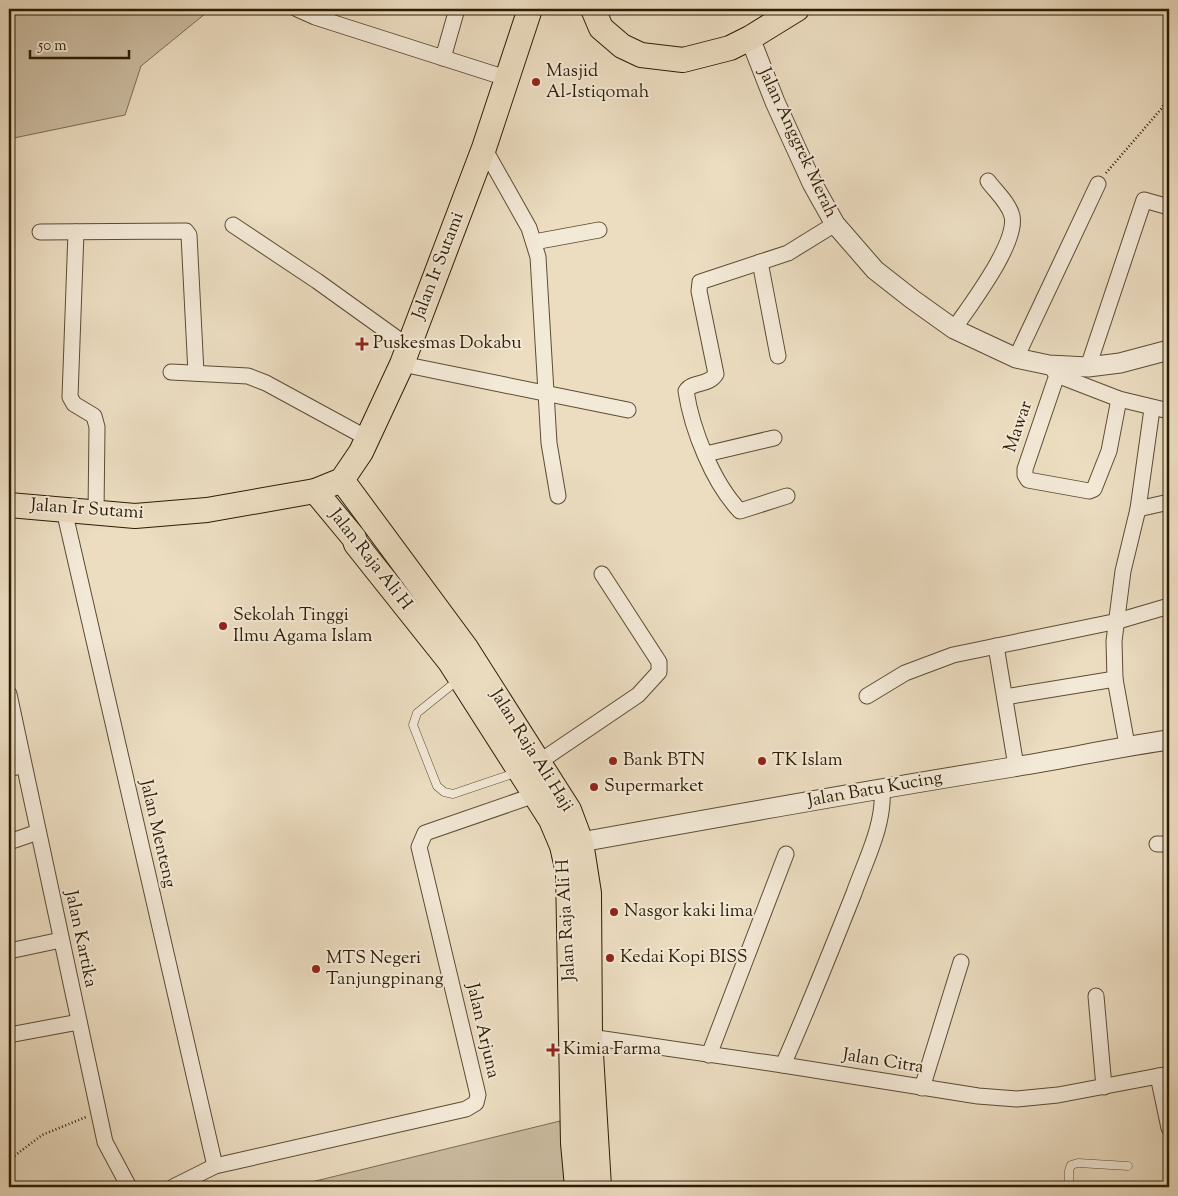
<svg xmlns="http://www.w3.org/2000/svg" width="1178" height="1196" font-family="'Sorts Mill Goudy',serif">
	<rect width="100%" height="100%" fill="#ecddc1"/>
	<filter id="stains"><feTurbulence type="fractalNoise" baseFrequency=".004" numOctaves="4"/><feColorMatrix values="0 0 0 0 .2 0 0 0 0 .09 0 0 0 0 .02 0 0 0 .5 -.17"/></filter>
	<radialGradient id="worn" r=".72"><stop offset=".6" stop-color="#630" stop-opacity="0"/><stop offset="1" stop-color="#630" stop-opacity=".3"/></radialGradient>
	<g fill="#cbbca1" stroke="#7c6c52">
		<polygon points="9,9 211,9 141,66 125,115 9,139"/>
		<polygon points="560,1121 566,1187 291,1187"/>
	</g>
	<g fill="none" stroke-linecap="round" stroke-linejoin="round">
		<g stroke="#5c4c33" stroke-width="9">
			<g id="service">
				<polyline points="458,680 417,713 413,725 437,786 444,792 453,794 518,772"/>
				<polyline points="831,1187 843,1187"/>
				<polyline points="1069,1187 1069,1171 1071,1165 1078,1163 1128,1166"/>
			</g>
		</g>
		<g stroke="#5c4c33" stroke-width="17">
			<g id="minor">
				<polyline points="297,9 315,17 506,78"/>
				<polyline points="443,58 457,9"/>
				<polyline points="484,148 529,228 538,257 549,443 558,496"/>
				<polyline points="233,225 317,281 409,347"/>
				<polyline points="40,232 186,231 189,235 196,373"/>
				<polyline points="76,232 70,397 74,404 94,416 97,427 96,513"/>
				<polyline points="534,242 599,230"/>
				<polyline points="760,262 778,356"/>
				<path d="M954,329C970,305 1018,243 1012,216C1009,203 996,192 988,181"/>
				<polyline points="1016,358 1098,184"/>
				<polyline points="402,364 628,410"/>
				<polyline points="1051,367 1057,375 1119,399 1169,411"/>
				<polyline points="1088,367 1144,200 1169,207"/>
				<polyline points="171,372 248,376 266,383 367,438"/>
				<polyline points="1057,375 1025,469 1025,475 1028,480 1089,491 1094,489 1109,451 1119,399"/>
				<polyline points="706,454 774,438"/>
				<path d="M787,496L740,511C713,483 692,430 686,391C692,381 709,386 716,374L699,291L700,282L788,253L835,224"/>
				<polyline points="1138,509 1169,502"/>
				<polyline points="64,510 215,1166"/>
				<polyline points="996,646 1016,766"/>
				<polyline points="9,694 105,1142 129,1187"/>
				<polyline points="867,696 905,673 953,655 1118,621 1169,606"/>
				<polyline points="1005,697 1115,679"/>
				<polyline points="1127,745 1115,679 1114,641 1123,571 1138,509 1152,409"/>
				<polyline points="539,762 638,695 659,672 659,662 602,574"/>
				<polyline points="9,769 23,765"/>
				<polyline points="9,842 38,832"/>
				<polyline points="1157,844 1169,844"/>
				<polyline points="9,951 61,940"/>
				<polyline points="1096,996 1104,1087"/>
				<polyline points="9,1035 79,1022"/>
				<polyline points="590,1037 783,1065 978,1096 1017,1099 1058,1095 1169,1074"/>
				<polyline points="709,1055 786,854"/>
				<path d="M783,1065C808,1008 831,951 854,893C866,859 885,824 882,788"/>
				<polyline points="1158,1076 1169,1128"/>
				<polyline points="922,1088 961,962"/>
				<polyline points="173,1187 215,1166 466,1109 476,1103 478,1095 419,847 425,833 535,795"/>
			</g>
		</g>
		<g stroke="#5c4c33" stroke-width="21">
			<g id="tertiary">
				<polyline points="750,38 775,102 812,183 835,224 875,270 912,299 954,329 1016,358 1049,365 1088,367 1120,363 1169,350"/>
				<path d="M581,842C725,816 869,790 1013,767C1065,759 1117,747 1169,740"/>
			</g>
		</g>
		<g stroke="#2c1c04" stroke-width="26">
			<g id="primary">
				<polyline points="593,9 601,28 622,46 641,55 683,60 730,48 750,38 797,9"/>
				<polyline points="342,480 466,648 569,810 581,842 589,893 590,1037 599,1187"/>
				<polyline points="315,491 354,538 356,544 450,662 551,820 562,846 568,872 573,1143 577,1187"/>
				<polyline points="9,505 135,516 207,510 315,491 342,480 361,452 402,364 484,148 530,9"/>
			</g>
		</g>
		<g stroke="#2c1c04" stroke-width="2.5" stroke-dasharray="1 2.5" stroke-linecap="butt">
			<polyline points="1106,173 1162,108 1169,94"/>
			<polyline points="9,1160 42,1135 86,1117"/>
		</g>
		<use href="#service" stroke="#f3e9d7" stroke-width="8"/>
		<use href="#minor" stroke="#f3e9d7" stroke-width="15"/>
		<use href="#tertiary" stroke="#f3e9d7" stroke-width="19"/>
		<use href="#primary" stroke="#ecddc1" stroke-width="24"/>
	</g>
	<g fill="#8f2418" stroke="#f3e9d7" stroke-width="2">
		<circle cx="536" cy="82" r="5"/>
		<path d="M359.5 336.5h5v5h5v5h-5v5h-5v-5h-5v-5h5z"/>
		<circle cx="223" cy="626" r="5"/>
		<circle cx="613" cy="761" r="5"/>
		<circle cx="762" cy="761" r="5"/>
		<circle cx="594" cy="787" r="5"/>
		<circle cx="614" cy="912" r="5"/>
		<circle cx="610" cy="958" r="5"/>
		<circle cx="316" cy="969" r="5"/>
		<path d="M550.5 1042.5h5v5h5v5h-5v5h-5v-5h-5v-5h5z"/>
	</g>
	<g text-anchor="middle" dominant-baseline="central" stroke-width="4" stroke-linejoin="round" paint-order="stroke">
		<g font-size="18" fill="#2c1c04" stroke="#f3e9d7" text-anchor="start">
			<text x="546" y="72">Masjid<tspan x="546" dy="21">Al-Istiqomah</tspan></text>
			<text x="373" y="344">Puskesmas Dokabu</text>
			<text x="233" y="616">Sekolah Tinggi<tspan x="233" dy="21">Ilmu Agama Islam</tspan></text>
			<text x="623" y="761">Bank BTN</text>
			<text x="772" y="761">TK Islam</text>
			<text x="604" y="787">Supermarket</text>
			<text x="624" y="912">Nasgor kaki lima</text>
			<text x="620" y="958">Kedai Kopi BISS</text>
			<text x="326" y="959">MTS Negeri<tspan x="326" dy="21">Tanjungpinang</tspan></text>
			<text x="563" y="1050">Kimia Farma</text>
		</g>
		<g font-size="18" fill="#2c1c04" stroke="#f3e9d7">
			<text transform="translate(797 143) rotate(65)">Jalan Anggrek Merah</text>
			<text transform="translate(439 266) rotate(-69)">Jalan Ir Sutami</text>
			<text transform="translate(1019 427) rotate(-71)">Mawar</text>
			<text transform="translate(87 510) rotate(4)">Jalan Ir Sutami</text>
			<text transform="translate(370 560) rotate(52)">Jalan Raja Ali H</text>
			<text transform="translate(531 751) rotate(58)">Jalan Raja Ali Haji</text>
			<text transform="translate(875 790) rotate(-10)">Jalan Batu Kucing</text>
			<text transform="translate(157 834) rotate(77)">Jalan Menteng</text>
			<text transform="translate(567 920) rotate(-93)">Jalan Raja Ali H</text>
			<text transform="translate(80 939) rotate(78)">Jalan Kartika</text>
			<text transform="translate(482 1031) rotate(77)">Jalan Arjuna</text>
			<text transform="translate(883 1062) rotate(9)">Jalan Citra</text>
		</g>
	</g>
	<rect width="1178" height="1196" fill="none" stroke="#ecddc1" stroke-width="30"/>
	<rect x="10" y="10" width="1158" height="1176" fill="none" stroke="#2c1c04" stroke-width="2.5"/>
	<rect x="15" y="15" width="1148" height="1166" fill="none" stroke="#2c1c04"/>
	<path d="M30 50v8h99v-8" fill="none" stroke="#2c1c04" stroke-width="2.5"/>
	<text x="38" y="50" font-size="15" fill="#2c1c04" stroke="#f3e9d7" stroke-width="4" paint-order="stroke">50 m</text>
	<rect width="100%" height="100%" filter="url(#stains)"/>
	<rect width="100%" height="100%" fill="url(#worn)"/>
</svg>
